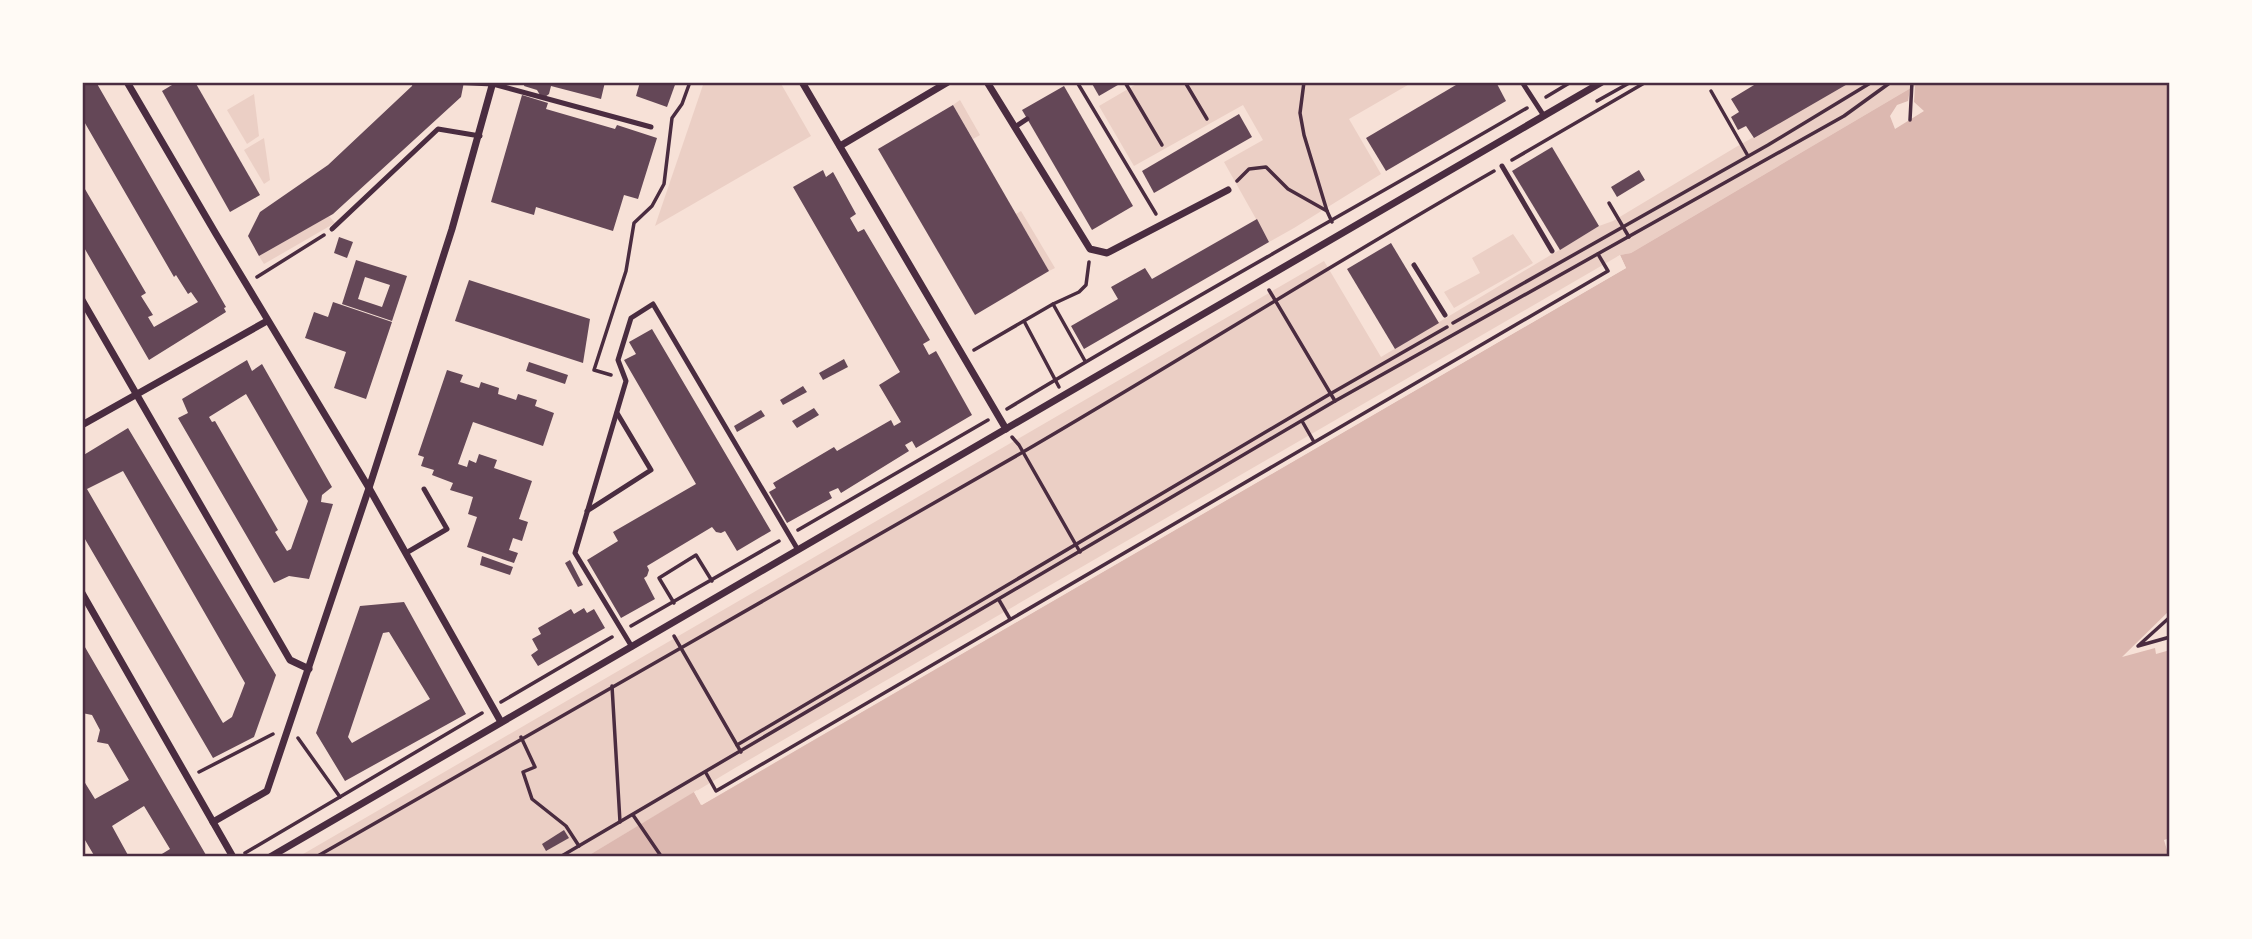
<svg xmlns="http://www.w3.org/2000/svg" width="2252" height="939" font-family="Rubik,sans-serif">
	<rect width="100%" height="100%" fill="#f7e1d7"/>
	<g fill="#ebcfc5">
		<polygon points="704,82 780,82 811,136 655,226"/>
		<polygon points="1140,82 1413,82 1349,119 1381,174 1294,228 1269,242 1224,162 1263,140 1243,105 1134,166 1099,106"/>
		<polygon points="1851,82 1921,82 1631,253 1620,255 735,768 586,857 298,857 1324,261 1381,357 1599,226 1613,221 1736,147"/>
		<polygon points="254,94 259,136 247,144 227,110"/>
		<polygon points="960,100 980,135 973,139 953,105"/>
		<polygon points="264,138 270,180 264,184 244,150"/>
		<polygon points="1021,211 1055,268 1049,271 1016,214"/>
		<polygon points="329,216 335,223 264,264 259,256"/>
		<polygon points="1513,234 1533,263 1454,308 1444,292 1480,273 1472,258"/>
	</g>
	<polygon fill="#dcb8b0" points="1921,82 2170,82 2170,610 2122,657 2155,648 2156,654 2170,650 2170,838 2164,840 2169,857 586,857 694,792 702,805 1626,268 1620,255 1631,253"/>
	<g fill="#f7e1d7">
		<polygon points="1915,86 1914,102 1924,111 1895,129 1890,116 1897,105 1908,101 1910,89"/>
		<polygon points="1620,255 1626,268 701,805 694,792 697,790 703,800 1622,266 1617,257"/>
	</g>
	<g fill="#644757" fill-rule="evenodd">
		<polygon points="82,82 96,82 226,307 224,308 226,312 149,360 82,244 82,184 146,293 141,296 153,315 148,317 154,327 198,302 191,292 188,294 176,275 174,277 82,118"/>
		<polygon points="177,82 195,82 260,195 230,212 162,91"/>
		<polygon points="413,82 464,82 461,97 333,214 259,256 248,236 260,212 328,165 412,86"/>
		<polygon points="525,82 605,82 601,99 551,86 549,94 545,97 540,95 537,90 524,86"/>
		<polygon points="640,82 676,82 667,107 636,96"/>
		<polygon points="1091,82 1123,82 1099,96"/>
		<polygon points="1461,82 1496,82 1506,101 1386,171 1366,138"/>
		<polygon points="1759,82 1851,82 1754,138 1746,126 1738,130 1731,117 1739,112 1731,99"/>
		<polygon points="1064,86 1133,206 1092,230 1022,110"/>
		<polygon points="522,95 548,103 546,109 615,129 617,125 657,138 638,199 624,195 613,231 536,207 534,215 491,202"/>
		<polygon points="953,105 1049,271 975,315 878,149"/>
		<polygon points="1239,114 1252,137 1154,193 1142,171"/>
		<polygon points="1552,147 1599,226 1560,250 1512,171"/>
		<polygon points="823,170 826,177 833,172 856,214 850,218 858,232 864,229 930,340 923,344 929,355 936,351 972,415 916,448 912,441 905,445 909,451 841,493 838,488 829,492 832,498 787,523 769,492 776,488 773,483 834,447 837,451 891,420 894,426 901,422 879,385 900,372 793,187"/>
		<polygon points="1639,170 1645,180 1617,197 1611,187"/>
		<polygon points="1257,219 1269,242 1084,349 1071,326 1118,299 1111,287 1145,268 1152,279"/>
		<polygon points="339,237 353,242 347,258 334,253"/>
		<polygon points="1391,243 1439,323 1395,349 1347,269"/>
		<path d="M356,260L407,276L392,321L342,304ZM365,277L390,285L382,307L358,299Z"/>
		<polygon points="469,280 590,319 583,363 455,321"/>
		<polygon points="333,302 392,322 366,399 334,388 346,352 305,338 314,312 328,317"/>
		<polygon points="652,329 771,531 737,551 725,531 721,533 716,532 712,527 647,566 649,570 647,576 644,578 655,599 621,618 587,560 618,541 613,532 696,484 624,360 636,354 629,342"/>
		<polygon points="844,359 848,367 823,380 819,373"/>
		<path d="M247,360L252,371L262,364L332,487L322,495L321,502L333,504L309,579L289,576L274,583L178,418L188,413L182,399ZM246,394L308,501L291,549L287,551L275,532L278,530L215,421L212,422L209,417Z"/>
		<polygon points="529,362 568,375 565,384 526,371"/>
		<polygon points="447,370 463,375 460,382 479,388 481,382 499,388 498,394 516,400 518,394 537,400 535,406 554,413 543,446 473,422 458,464 467,467 469,460 476,463 479,454 497,460 494,468 532,481 519,519 528,522 522,541 513,538 509,550 518,553 514,563 467,547 477,517 468,514 473,497 450,490 453,483 432,475 434,470 421,466 424,457 418,455"/>
		<polygon points="803,386 807,392 783,405 780,400"/>
		<polygon points="814,408 819,415 797,428 792,421"/>
		<polygon points="761,410 765,416 737,432 734,426"/>
		<path d="M128,428L276,675L254,737L213,758L82,534V456ZM123,471L245,683L232,717L223,723L87,489Z"/>
		<polygon points="482,556 513,567 510,575 480,565"/>
		<polygon points="570,560 583,585 578,587 565,563"/>
		<path d="M404,602L466,714L345,781L316,733L360,606ZM389,632L430,699L352,743L348,737L383,633Z"/>
		<polygon points="584,608 587,613 594,609 605,628 538,666 531,655 538,650 532,639 541,634 538,628 571,609 574,614"/>
		<polygon points="82,642 206,855 206,857 157,857 170,849 144,806 112,826 129,857 95,857 82,835 82,778 95,799 129,780 108,744 97,742 100,730 92,715 82,713"/>
		<polygon points="564,830 569,838 546,851 542,844"/>
	</g>
	<g fill="none" stroke-linecap="round" stroke-linejoin="round">
		<g stroke="#4a2c40" stroke-width="3.5">
			<polyline points="1077,82 1156,214"/>
			<polyline points="1185,82 1207,119"/>
			<polyline points="1304,82 1300,113 1304,135 1327,211 1332,222"/>
			<polyline points="1126,84 1162,145"/>
			<polyline points="1711,91 1748,156"/>
			<polyline points="1546,97 1571,82"/>
			<polyline points="1597,101 1631,82"/>
			<polyline points="1910,120 1912,82"/>
			<polyline points="1512,160 1646,82"/>
			<polyline points="1237,181 1249,169 1266,167 1288,189 1327,211"/>
			<polyline points="1609,203 1629,237"/>
			<polyline points="257,277 324,235"/>
			<polyline points="1269,290 1335,401"/>
			<polyline points="1053,304 1085,361"/>
			<polyline points="1024,321 1059,387"/>
			<polyline points="1453,323 1768,145 1872,82"/>
			<polyline points="974,350 1053,304 1079,292 1086,285 1089,262"/>
			<polyline points="611,375 594,370 626,271 634,223 652,206 664,184 672,118 682,104 690,82"/>
			<path d="M1007,409C1178,305 1354,209 1527,108"/>
			<polyline points="1302,421 1314,442"/>
			<polyline points="1012,437 1019,445 1080,552"/>
			<polyline points="798,530 988,420"/>
			<polyline points="999,600 1010,619"/>
			<polyline points="674,603 659,578 696,555 712,581"/>
			<polyline points="2170,617 2138,646 2170,637"/>
			<polyline points="631,626 779,541"/>
			<polyline points="674,636 741,752"/>
			<polyline points="612,686 620,822"/>
			<polyline points="501,702 612,637"/>
			<polyline points="521,737 535,767 523,772 532,799 566,826 579,846"/>
			<polyline points="298,738 340,797"/>
			<polyline points="737,745 1330,394 1447,327"/>
			<polyline points="199,772 273,734"/>
			<polyline points="706,773 716,791 1608,271 1598,254"/>
			<polyline points="633,815 661,856"/>
			<polyline points="245,853 482,713"/>
			<path d="M316,857C551,720 788,589 1023,452C1181,360 1335,262 1494,171"/>
			<polyline points="560,857 1335,401 1844,116 1891,82"/>
		</g>
		<g stroke="#4a2c40" stroke-width="5">
			<polyline points="448,82 493,84 651,127"/>
			<polyline points="1522,82 1544,116"/>
			<polyline points="1015,127 1027,119"/>
			<polyline points="1502,166 1552,251"/>
			<polyline points="332,229 438,129 480,136"/>
			<polyline points="1414,265 1445,315"/>
			<polyline points="587,511 651,470 617,413"/>
			<polyline points="406,553 447,529 424,489"/>
			<polyline points="632,647 575,553 626,381 618,360 631,318 653,304 798,550"/>
		</g>
		<g stroke="#4a2c40" stroke-width="7">
			<polyline points="127,82 216,234 369,488 501,722"/>
			<polyline points="802,82 1006,429"/>
			<polyline points="987,82 1090,249 1107,253 1228,190"/>
			<polyline points="840,146 948,82"/>
			<polyline points="82,300 290,660 309,669"/>
			<polyline points="82,425 267,321"/>
			<polyline points="82,593 233,857"/>
			<polyline points="213,822 267,791 369,488 452,229 493,82"/>
			<polyline points="270,857 1602,82"/>
		</g>
	</g>
	<rect width="2252" height="939" fill="none" stroke="#fffaf5" stroke-width="168"/>
	<rect x="84" y="84" width="2084" height="771" fill="none" stroke="#4a2c40" stroke-width="2.5"/>
</svg>
